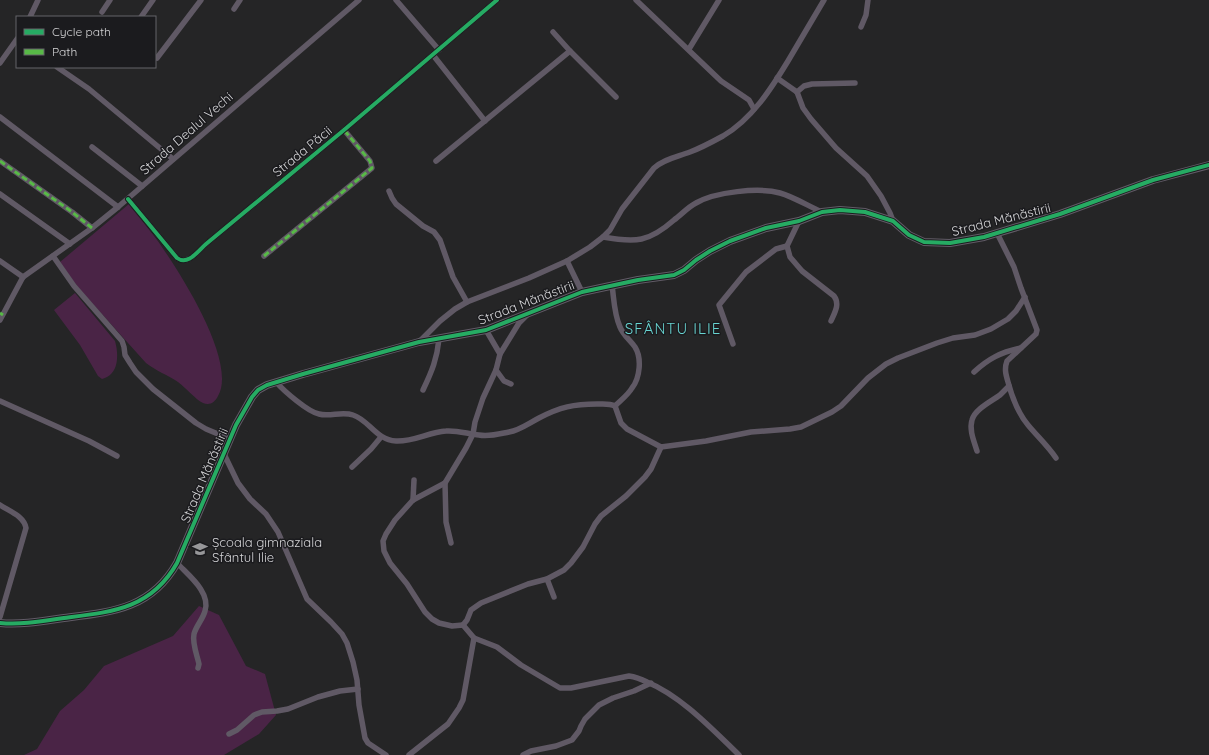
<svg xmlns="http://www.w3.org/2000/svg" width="1209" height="755" font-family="Quicksand,sans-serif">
	<rect width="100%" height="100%" fill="#252526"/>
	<g fill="#4a2446">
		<path d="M129,204C138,216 148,228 157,240C178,269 238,362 218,396C215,402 210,406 203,403C196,400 185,387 178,382C168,375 156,371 146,363L83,293L74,282L60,262Z"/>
		<path d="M75,293L115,341C119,355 119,375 102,379L98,376L80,345L54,310Z"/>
		<polygon points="199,606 219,615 246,666 265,674 276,715 259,734 224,755 24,755 37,749 60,711 84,690 104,666 173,636"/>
	</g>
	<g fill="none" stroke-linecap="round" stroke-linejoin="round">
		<g stroke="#605965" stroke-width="5.5">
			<polyline points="396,0 439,50"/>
			<polyline points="636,0 721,81 749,100 754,109"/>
			<polyline points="234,9 240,0"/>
			<polyline points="102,12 110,0"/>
			<polyline points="30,17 38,0"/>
			<polyline points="141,17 153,0"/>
			<polyline points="861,27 866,15 868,0"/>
			<polyline points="553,32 570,51 616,97"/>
			<polyline points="689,49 719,0"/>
			<polyline points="433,55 485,121"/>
			<polyline points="157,58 201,0"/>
			<polyline points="0,63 17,39"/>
			<polyline points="57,67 89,89 173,159"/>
			<polyline points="777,78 797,92"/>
			<polyline points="797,92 803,108 811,119 836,148 867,176 881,196 890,213 893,221"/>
			<polyline points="797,92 804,86 812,84 855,83"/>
			<polyline points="0,117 118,207"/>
			<polyline points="92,147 142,186"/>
			<polyline points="0,161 72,212 92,228"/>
			<polyline points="436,161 570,51"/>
			<polyline points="389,191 392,198 396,204 423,226 434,232 440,240 453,277 467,302"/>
			<polyline points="0,194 70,244"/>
			<path d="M128,199L177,258C188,266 198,251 206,244L344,130L497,0"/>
			<path d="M799,221L787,246L790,257L802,271L834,296C840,304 835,312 831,321"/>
			<path d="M997,233L1014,267L1021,288L1037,330L1036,334L1007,361C1004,369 1006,375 1008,382C1012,397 1018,413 1028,425C1037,436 1048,446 1056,458"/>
			<path d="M603,237C636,243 649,242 674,220C681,215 688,207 696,203C715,192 759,187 780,193C794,197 808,206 822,212"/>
			<polyline points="53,256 74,286 122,341 124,347 125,355 130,363 136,372 153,389 196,423 206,429 230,439"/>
			<polyline points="264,256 372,168 370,161 344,130"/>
			<polyline points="0,261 23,277"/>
			<polyline points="567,261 582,292"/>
			<polyline points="23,277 92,228 118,207 359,0"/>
			<polyline points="0,320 23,277"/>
			<polyline points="486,330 500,354"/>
			<path d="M419,342L440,321L455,309L467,302L529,278L567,261L590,247L603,237L610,230L622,209L654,168C664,159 677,157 690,152C701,148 712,142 723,136C752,119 771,89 788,61C800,41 812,20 824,0"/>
			<polyline points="733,344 719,305 746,272 776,249 787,246"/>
			<polyline points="496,370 504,381 511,384"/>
			<path d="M974,372C988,359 1001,352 1021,348"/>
			<path d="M276,382C284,391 308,412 319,414C330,417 342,411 353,415C369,420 376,440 396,441C413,442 429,432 446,431C457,430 468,434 479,435C489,437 499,434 509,432C520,430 529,423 539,418C560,407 574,404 597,404C603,404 609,403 615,406C621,400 628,395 632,388C640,378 642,358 635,347C630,340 623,335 620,327C614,314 614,299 612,285"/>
			<path d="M423,390C432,371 437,359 439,339"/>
			<polyline points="0,401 89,441 117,456"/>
			<polyline points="615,406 621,423 627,429 661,447 706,441 751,432 790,429 801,427 832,412 841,406 868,378 886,364 898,358 937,343 953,338 975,335 991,329 1008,319 1016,311 1025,297"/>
			<path d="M977,451C974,441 969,430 972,420C975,409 992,401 1000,395C1003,392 1006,389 1009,386"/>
			<polyline points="224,454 238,483 250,499 266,514 278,532 307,599 331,622 342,634 347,643 353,662 357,680 359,705 365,738 368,743 386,755"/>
			<polyline points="352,467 371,449 381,437"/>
			<polyline points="445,483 446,522 451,543"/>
			<polyline points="413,500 414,480"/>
			<path d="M0,505C9,511 24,516 26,528L0,617"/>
			<path d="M177,563C188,575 211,592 205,611C203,619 196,626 194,634C192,643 197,655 199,664L198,668"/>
			<polyline points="547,579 554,597"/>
			<polyline points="463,625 452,626 439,623 432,619 425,612 407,584 390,563 384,551 383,541 386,534 395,520 413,500 445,483 466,448 473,434 475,422 483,398 496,370 500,354 519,323 527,315"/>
			<polyline points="463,625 467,620 471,610 481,603 528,584 547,579 564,570 571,563 583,547 595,524 601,516 626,496 645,477 651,469 661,447"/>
			<path d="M474,638L497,647L521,665L560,688H571L629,676C636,677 641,679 647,682C681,696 712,729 739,755"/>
			<polyline points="229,734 237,730 254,715 262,712 277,711 288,709 318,697 340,691 358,689"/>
			<polyline points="409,755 448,724 459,708 463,700 474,638 463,625"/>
			<polyline points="523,755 531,751 556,746 572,740 579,731 581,726 585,719 599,705 613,698 634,691 651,683"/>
		</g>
		<path stroke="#625c67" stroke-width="8" d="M0,623C22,625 43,621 64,618C112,612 151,609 177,563L236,425L252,397L258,390L267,385L303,374L419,342L486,330L582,292L638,280L674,275L684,270L696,260L710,251L730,241L766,228L799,221L822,212L840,210L865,212L893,221L909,235L924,242L950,243L984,237L1060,214L1153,180L1209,165"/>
		<g stroke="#58b947" stroke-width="3" stroke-dasharray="6 3" stroke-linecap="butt">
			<polyline points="0,161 72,212 92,228"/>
			<polyline points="264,256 372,168 370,161 344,130"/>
			<polyline points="0,313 3,315"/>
		</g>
		<g stroke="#1b1b1e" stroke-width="6">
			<g id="cycleway">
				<path d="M128,199L177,258C188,266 198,251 206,244L344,130L497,0"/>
				<path d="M0,623C22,625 43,621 64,618C112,612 151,609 177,563L236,425L252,397L258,390L267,385L303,374L419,342L486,330L582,292L638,280L674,275L684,270L696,260L710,251L730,241L766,228L799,221L822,212L840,210L865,212L893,221L909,235L924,242L950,243L984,237L1060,214L1153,180L1209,165"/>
			</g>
		</g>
		<use href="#cycleway" stroke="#26ab63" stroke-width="4"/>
	</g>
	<defs>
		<g id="school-bare" transform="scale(1.2)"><path d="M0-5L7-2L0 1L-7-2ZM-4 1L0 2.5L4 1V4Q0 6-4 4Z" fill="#979799" stroke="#1b1b1e" stroke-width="2.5" paint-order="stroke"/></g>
	</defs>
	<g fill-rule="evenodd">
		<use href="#school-bare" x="200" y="549"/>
	</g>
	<g text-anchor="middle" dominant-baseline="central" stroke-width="3" stroke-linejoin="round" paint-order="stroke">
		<g font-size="13" fill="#d5d5d7" stroke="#1b1b1e">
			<text transform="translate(186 133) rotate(-41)">Strada Dealul Vechi</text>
			<text transform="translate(302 151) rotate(-39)">Strada Păcii</text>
			<text transform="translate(1001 219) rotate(-14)">Strada Mănăstirii</text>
			<text transform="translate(526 302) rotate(-21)">Strada Mănăstirii</text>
			<text transform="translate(204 475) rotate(-67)">Strada Mănăstirii</text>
		</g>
		<g font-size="13" fill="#d5d5d7" stroke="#1b1b1e" text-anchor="start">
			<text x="212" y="542">Școala gimnaziala<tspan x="212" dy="15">Sfântul Ilie</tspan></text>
		</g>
		<g font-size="15" letter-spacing="1" fill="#68d4d1" stroke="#1b1b1e">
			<text x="673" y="328">SFÂNTU ILIE</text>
		</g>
	</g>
	<rect x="16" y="16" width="140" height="52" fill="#1b1b1e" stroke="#656568"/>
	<rect x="24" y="29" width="20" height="6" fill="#26ab63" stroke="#656568"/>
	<text x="52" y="36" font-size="12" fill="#d5d5d7">Cycle path</text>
	<rect x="24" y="49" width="20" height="6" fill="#58b947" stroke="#656568"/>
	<text x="52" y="56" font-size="12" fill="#d5d5d7">Path</text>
</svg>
